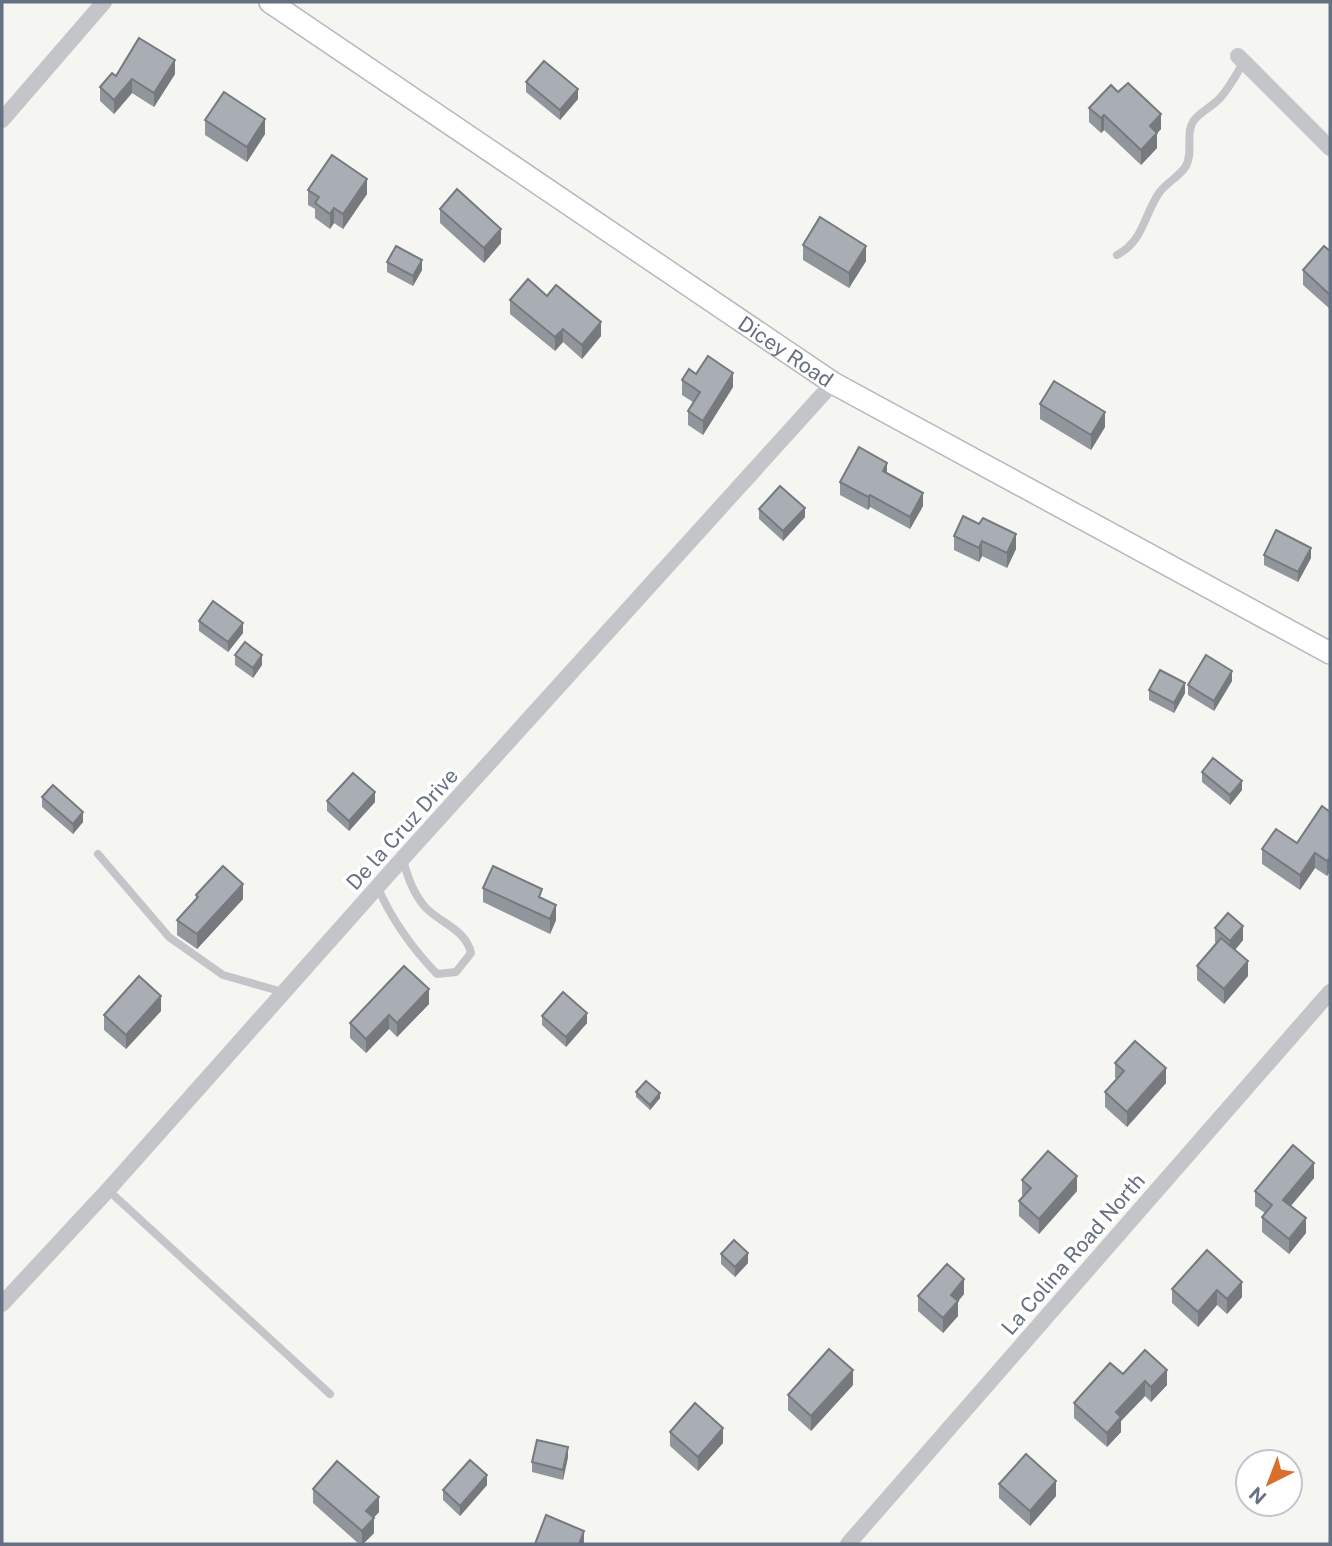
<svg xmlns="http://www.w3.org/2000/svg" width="1332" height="1546" font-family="'Public Sans',sans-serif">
	<rect width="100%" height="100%" fill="#f5f5f2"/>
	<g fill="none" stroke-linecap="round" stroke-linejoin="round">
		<g stroke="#b5b8bd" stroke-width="24">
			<g id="secondary">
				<path id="s1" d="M270,2L833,383L1330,653"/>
			</g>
		</g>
		<g stroke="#c3c5c9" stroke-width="8">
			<path d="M1117,255C1144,240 1143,217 1159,193C1166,183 1179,177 1186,166C1194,151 1184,132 1195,119C1202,111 1213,106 1220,98C1230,87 1237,74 1244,61"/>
			<polyline points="98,854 169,937 223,975 283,992"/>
			<path d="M378,888C392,920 412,948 437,974L456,972L471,953C466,930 442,924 426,908C414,895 407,876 403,859"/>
			<polyline points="108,1190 330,1394"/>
		</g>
		<g stroke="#c3c5c9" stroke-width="16">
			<polyline points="1238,56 1330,148"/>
			<polyline points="2,120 104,2"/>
			<polyline points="2,1304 108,1190 403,858 833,383"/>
			<polyline points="848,1544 1330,992"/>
		</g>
		<use href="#secondary" stroke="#fff" stroke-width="21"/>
	</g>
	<g fill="#91969c">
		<polygon points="175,74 154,107 132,93 114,114 100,101 100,87 116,76"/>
		<polygon points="526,82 578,99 560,120 526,92"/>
		<polygon points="1118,92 1161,129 1157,133 1157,148 1141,165 1104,130 1101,133 1089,122 1089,108"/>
		<polygon points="205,120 265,134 247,162 205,135"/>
		<polygon points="308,190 367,194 343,229 334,223 330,229 315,218 315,209 308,205"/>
		<polygon points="440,209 501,243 484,263 440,223"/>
		<polygon points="803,245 866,261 849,288 803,260"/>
		<polygon points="1330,251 1330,309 1303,285 1303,270"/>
		<polygon points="387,262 422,270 413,286 387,272"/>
		<polygon points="547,296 601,336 582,359 563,342 555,351 510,314 510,300"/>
		<polygon points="696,374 733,387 703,435 688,425 688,411 693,402 682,395 682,380"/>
		<polygon points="1040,404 1105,427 1091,450 1040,419"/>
		<polygon points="887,473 923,506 910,529 870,507 868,510 840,495 840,482"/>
		<polygon points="759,509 805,517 783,541 759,519"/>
		<polygon points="979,524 1016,549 1007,568 982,556 979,562 954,550 954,536"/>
		<polygon points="1264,555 1311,558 1298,582 1264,565"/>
		<polygon points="199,621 243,633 228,652 199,631"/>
		<polygon points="235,655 262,665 253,678 235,665"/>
		<polygon points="1232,681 1214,711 1188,695 1188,685"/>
		<polygon points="1149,690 1185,693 1174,713 1149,700"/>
		<polygon points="1202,772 1242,790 1230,805 1202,782"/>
		<polygon points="42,797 83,822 73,834 42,807"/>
		<polygon points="327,801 375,802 349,831 327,811"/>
		<polygon points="1330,812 1330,871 1327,876 1315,868 1300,890 1262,864 1262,849 1297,843"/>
		<polygon points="483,888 542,898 556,920 550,934 483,902"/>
		<polygon points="196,895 243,899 197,949 177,935 177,920 196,900"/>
		<polygon points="1215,928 1243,940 1235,950 1248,976 1224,1004 1197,980 1197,966 1216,943 1215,942"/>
		<polygon points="429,1004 397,1037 389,1029 366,1053 350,1038 350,1023"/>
		<polygon points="161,1011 126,1049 104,1030 104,1015"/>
		<polygon points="542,1016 587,1023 566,1047 542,1025"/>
		<polygon points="1115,1063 1166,1083 1127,1127 1105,1107 1105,1092 1117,1079 1115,1078"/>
		<polygon points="636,1092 660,1098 650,1110 636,1097"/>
		<polygon points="1314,1178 1291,1206 1306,1233 1289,1254 1262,1232 1262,1217 1265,1213 1255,1206 1255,1191"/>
		<polygon points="1022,1180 1077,1191 1039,1234 1019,1216 1019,1201 1023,1196 1022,1195"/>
		<polygon points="1207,1250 1242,1297 1227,1314 1217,1305 1198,1327 1172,1303 1172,1289"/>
		<polygon points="721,1254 748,1263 735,1277 721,1264"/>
		<polygon points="964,1294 958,1301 958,1316 943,1333 918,1311 918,1296"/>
		<polygon points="1123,1374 1167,1385 1151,1402 1145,1396 1121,1421 1121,1432 1107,1447 1074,1418 1074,1403"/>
		<polygon points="853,1385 811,1431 788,1410 788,1395"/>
		<polygon points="670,1432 723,1443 698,1471 670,1446"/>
		<polygon points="568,1457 563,1480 532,1472 532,1462"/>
		<polygon points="999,1484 1056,1496 1030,1526 999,1498"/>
		<polygon points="487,1485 460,1516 443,1500 443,1490"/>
		<polygon points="313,1489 379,1512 373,1518 374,1533 363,1544 359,1544 313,1503"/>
	</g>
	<g fill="#767a7f">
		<polygon points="175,60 175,74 154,107 154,93"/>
		<polygon points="132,79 132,93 114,114 114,100"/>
		<polygon points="578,89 578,99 560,120 560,110"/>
		<polygon points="1161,114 1161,129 1150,141 1150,126"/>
		<polygon points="1104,115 1104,130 1101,133 1101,118"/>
		<polygon points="265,119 265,134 247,162 247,147"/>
		<polygon points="1157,133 1157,148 1141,165 1141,150"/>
		<polygon points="367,179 367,194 343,229 343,214"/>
		<polygon points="334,208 334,223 330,229 330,214"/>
		<polygon points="501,229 501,243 484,263 484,248"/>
		<polygon points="866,246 866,261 849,288 849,273"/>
		<polygon points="422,260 422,270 413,286 413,276"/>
		<polygon points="601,322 601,336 582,359 582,345"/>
		<polygon points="563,329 563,342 555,351 555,337"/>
		<polygon points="733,373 733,387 703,435 703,421"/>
		<polygon points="1105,412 1105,427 1091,450 1091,435"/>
		<polygon points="887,463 887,475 883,471"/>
		<polygon points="923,493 923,506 910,529 910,517"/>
		<polygon points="870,495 870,507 868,510 868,497"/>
		<polygon points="805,508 805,517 783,541 783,531"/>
		<polygon points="1016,534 1016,549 1007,568 1007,553"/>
		<polygon points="982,541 982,556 979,562 979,548"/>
		<polygon points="1311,548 1311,558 1298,582 1298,572"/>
		<polygon points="243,623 243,633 228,652 228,642"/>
		<polygon points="262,655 262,665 253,678 253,668"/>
		<polygon points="1232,671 1232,681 1214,711 1214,701"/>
		<polygon points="1185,683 1185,693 1174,713 1174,703"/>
		<polygon points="1242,781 1242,790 1230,805 1230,795"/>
		<polygon points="375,792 375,802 349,831 349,821"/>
		<polygon points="83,812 83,822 73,834 73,824"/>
		<polygon points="1315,853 1315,868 1300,890 1300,875"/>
		<polygon points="1330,857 1330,871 1327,876 1327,861"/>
		<polygon points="243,884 243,899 197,949 197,934"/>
		<polygon points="556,905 556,920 550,934 550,919"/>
		<polygon points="1243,926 1243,940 1230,956 1230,941"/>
		<polygon points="1248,961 1248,976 1224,1004 1224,989"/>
		<polygon points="429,989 429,1004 397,1037 397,1023"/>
		<polygon points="161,996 161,1011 126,1049 126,1035"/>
		<polygon points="587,1013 587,1023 566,1047 566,1037"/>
		<polygon points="389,1015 389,1029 366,1053 366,1039"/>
		<polygon points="1166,1068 1166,1083 1127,1127 1127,1112"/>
		<polygon points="660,1093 660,1098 650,1110 650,1105"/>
		<polygon points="1314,1163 1314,1178 1283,1215 1283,1200"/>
		<polygon points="1077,1176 1077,1191 1039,1234 1039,1219"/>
		<polygon points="1306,1218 1306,1233 1289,1254 1289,1239"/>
		<polygon points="748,1253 748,1263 735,1277 735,1267"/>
		<polygon points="964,1279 964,1294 951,1310 951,1295"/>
		<polygon points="1242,1282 1242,1297 1227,1314 1227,1299"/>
		<polygon points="1217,1290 1217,1305 1198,1327 1198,1312"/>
		<polygon points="958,1301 958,1316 943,1333 943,1318"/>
		<polygon points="853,1370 853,1385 811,1431 811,1416"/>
		<polygon points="1167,1370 1167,1385 1151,1402 1151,1387"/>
		<polygon points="1145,1381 1145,1396 1121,1421 1121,1432 1107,1447 1107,1433 1116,1412"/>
		<polygon points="723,1428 723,1443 698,1471 698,1457"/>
		<polygon points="568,1447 568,1457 563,1480 563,1470"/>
		<polygon points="487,1475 487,1485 460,1516 460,1506"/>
		<polygon points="1056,1481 1056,1496 1030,1526 1030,1511"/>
		<polygon points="379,1497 379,1512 366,1526 366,1511"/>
		<polygon points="374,1518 374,1533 363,1544 362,1544 362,1531"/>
		<polygon points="584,1531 584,1544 579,1544"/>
	</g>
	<g fill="#a9aeb5" stroke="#767a7f" stroke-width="2">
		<polygon points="139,38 175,60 154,93 132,79 114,100 100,87 112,73 116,76"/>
		<polygon points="544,61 578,89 560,110 526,82"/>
		<polygon points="1128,83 1161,114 1150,126 1157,133 1141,150 1104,115 1101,118 1089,108 1111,85 1118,92"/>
		<polygon points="224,92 265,119 247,147 205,120"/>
		<polygon points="332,155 367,179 343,214 334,208 330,214 315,203 319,197 308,190"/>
		<polygon points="457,189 501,229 484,248 440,209"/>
		<polygon points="820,217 866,246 849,273 803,245"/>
		<polygon points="396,246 422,260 413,276 387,262"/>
		<polygon points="1324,246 1330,251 1330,295 1303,270"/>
		<polygon points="528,279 547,296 556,285 601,322 582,345 563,329 555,337 510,300"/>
		<polygon points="708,356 733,373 703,421 688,411 700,392 682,380 689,369 696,374"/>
		<polygon points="1054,381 1105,412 1091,435 1040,404"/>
		<polygon points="859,447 887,463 883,471 923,493 910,517 870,495 868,497 840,482"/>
		<polygon points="780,486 805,508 783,531 759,509"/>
		<polygon points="963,516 979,524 983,518 1016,534 1007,553 982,541 979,548 954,536"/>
		<polygon points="1276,530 1311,548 1298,572 1264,555"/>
		<polygon points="213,601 243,623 228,642 199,621"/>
		<polygon points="245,642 262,655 253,668 235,655"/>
		<polygon points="1206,655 1232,671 1214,701 1188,685"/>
		<polygon points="1160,670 1185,683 1174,703 1149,690"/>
		<polygon points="1213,758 1242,781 1230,795 1202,772"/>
		<polygon points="353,773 375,792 349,821 327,801"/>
		<polygon points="53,785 83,812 73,824 42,797"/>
		<polygon points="1322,806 1330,812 1330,857 1327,861 1315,853 1300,875 1262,849 1276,829 1297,843"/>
		<polygon points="223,866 243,884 197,934 177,920 198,897 196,895"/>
		<polygon points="493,866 542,889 539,897 556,905 550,919 483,888"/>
		<polygon points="1228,913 1243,926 1230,941 1215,928"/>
		<polygon points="1221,938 1248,961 1224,989 1197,966"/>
		<polygon points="404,966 429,989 397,1023 389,1015 366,1039 350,1023"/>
		<polygon points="139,976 161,996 126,1035 104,1015"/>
		<polygon points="563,992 587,1013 566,1037 542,1016"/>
		<polygon points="1135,1041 1166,1068 1127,1112 1105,1092 1124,1071 1115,1063"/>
		<polygon points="646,1081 660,1093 650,1105 636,1092"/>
		<polygon points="1293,1145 1314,1163 1283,1200 1306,1218 1289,1239 1262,1217 1272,1205 1255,1191"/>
		<polygon points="1048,1151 1077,1176 1039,1219 1019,1201 1031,1188 1022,1180"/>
		<polygon points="734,1240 748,1253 735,1267 721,1254"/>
		<polygon points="1207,1250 1242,1282 1227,1299 1217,1290 1198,1312 1172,1289"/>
		<polygon points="947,1264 964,1279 951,1295 958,1301 943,1318 918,1296"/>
		<polygon points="829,1349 853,1370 811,1416 788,1395"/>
		<polygon points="1145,1350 1167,1370 1151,1387 1145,1381 1116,1412 1121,1417 1107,1433 1074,1403 1110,1363 1123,1374"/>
		<polygon points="695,1403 723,1428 698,1457 670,1432"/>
		<polygon points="537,1440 568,1447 563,1470 532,1462"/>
		<polygon points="1026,1454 1056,1481 1030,1511 999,1484"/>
		<polygon points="470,1460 487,1475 460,1506 443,1490"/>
		<polygon points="337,1461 379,1497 366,1511 374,1518 362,1531 313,1489"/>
		<polygon points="546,1515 584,1531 579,1544 535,1544"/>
	</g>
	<g text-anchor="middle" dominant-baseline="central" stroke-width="7" stroke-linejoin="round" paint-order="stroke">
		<g font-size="21" fill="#657181" stroke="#fff">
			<text stroke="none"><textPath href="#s1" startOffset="623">Dicey Road</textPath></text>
			<text transform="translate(402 829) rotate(-48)">De la Cruz Drive</text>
			<text transform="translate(1073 1254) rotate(-49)">La Colina Road North</text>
		</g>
	</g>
	<rect width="1332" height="1546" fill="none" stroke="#657181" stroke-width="7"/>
	<g transform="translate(1269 1483) rotate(222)"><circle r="33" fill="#ffffff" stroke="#c1c6cd" stroke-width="2"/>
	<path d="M0-5L12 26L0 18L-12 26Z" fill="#da6e2d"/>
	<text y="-10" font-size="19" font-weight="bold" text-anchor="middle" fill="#657181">N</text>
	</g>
</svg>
